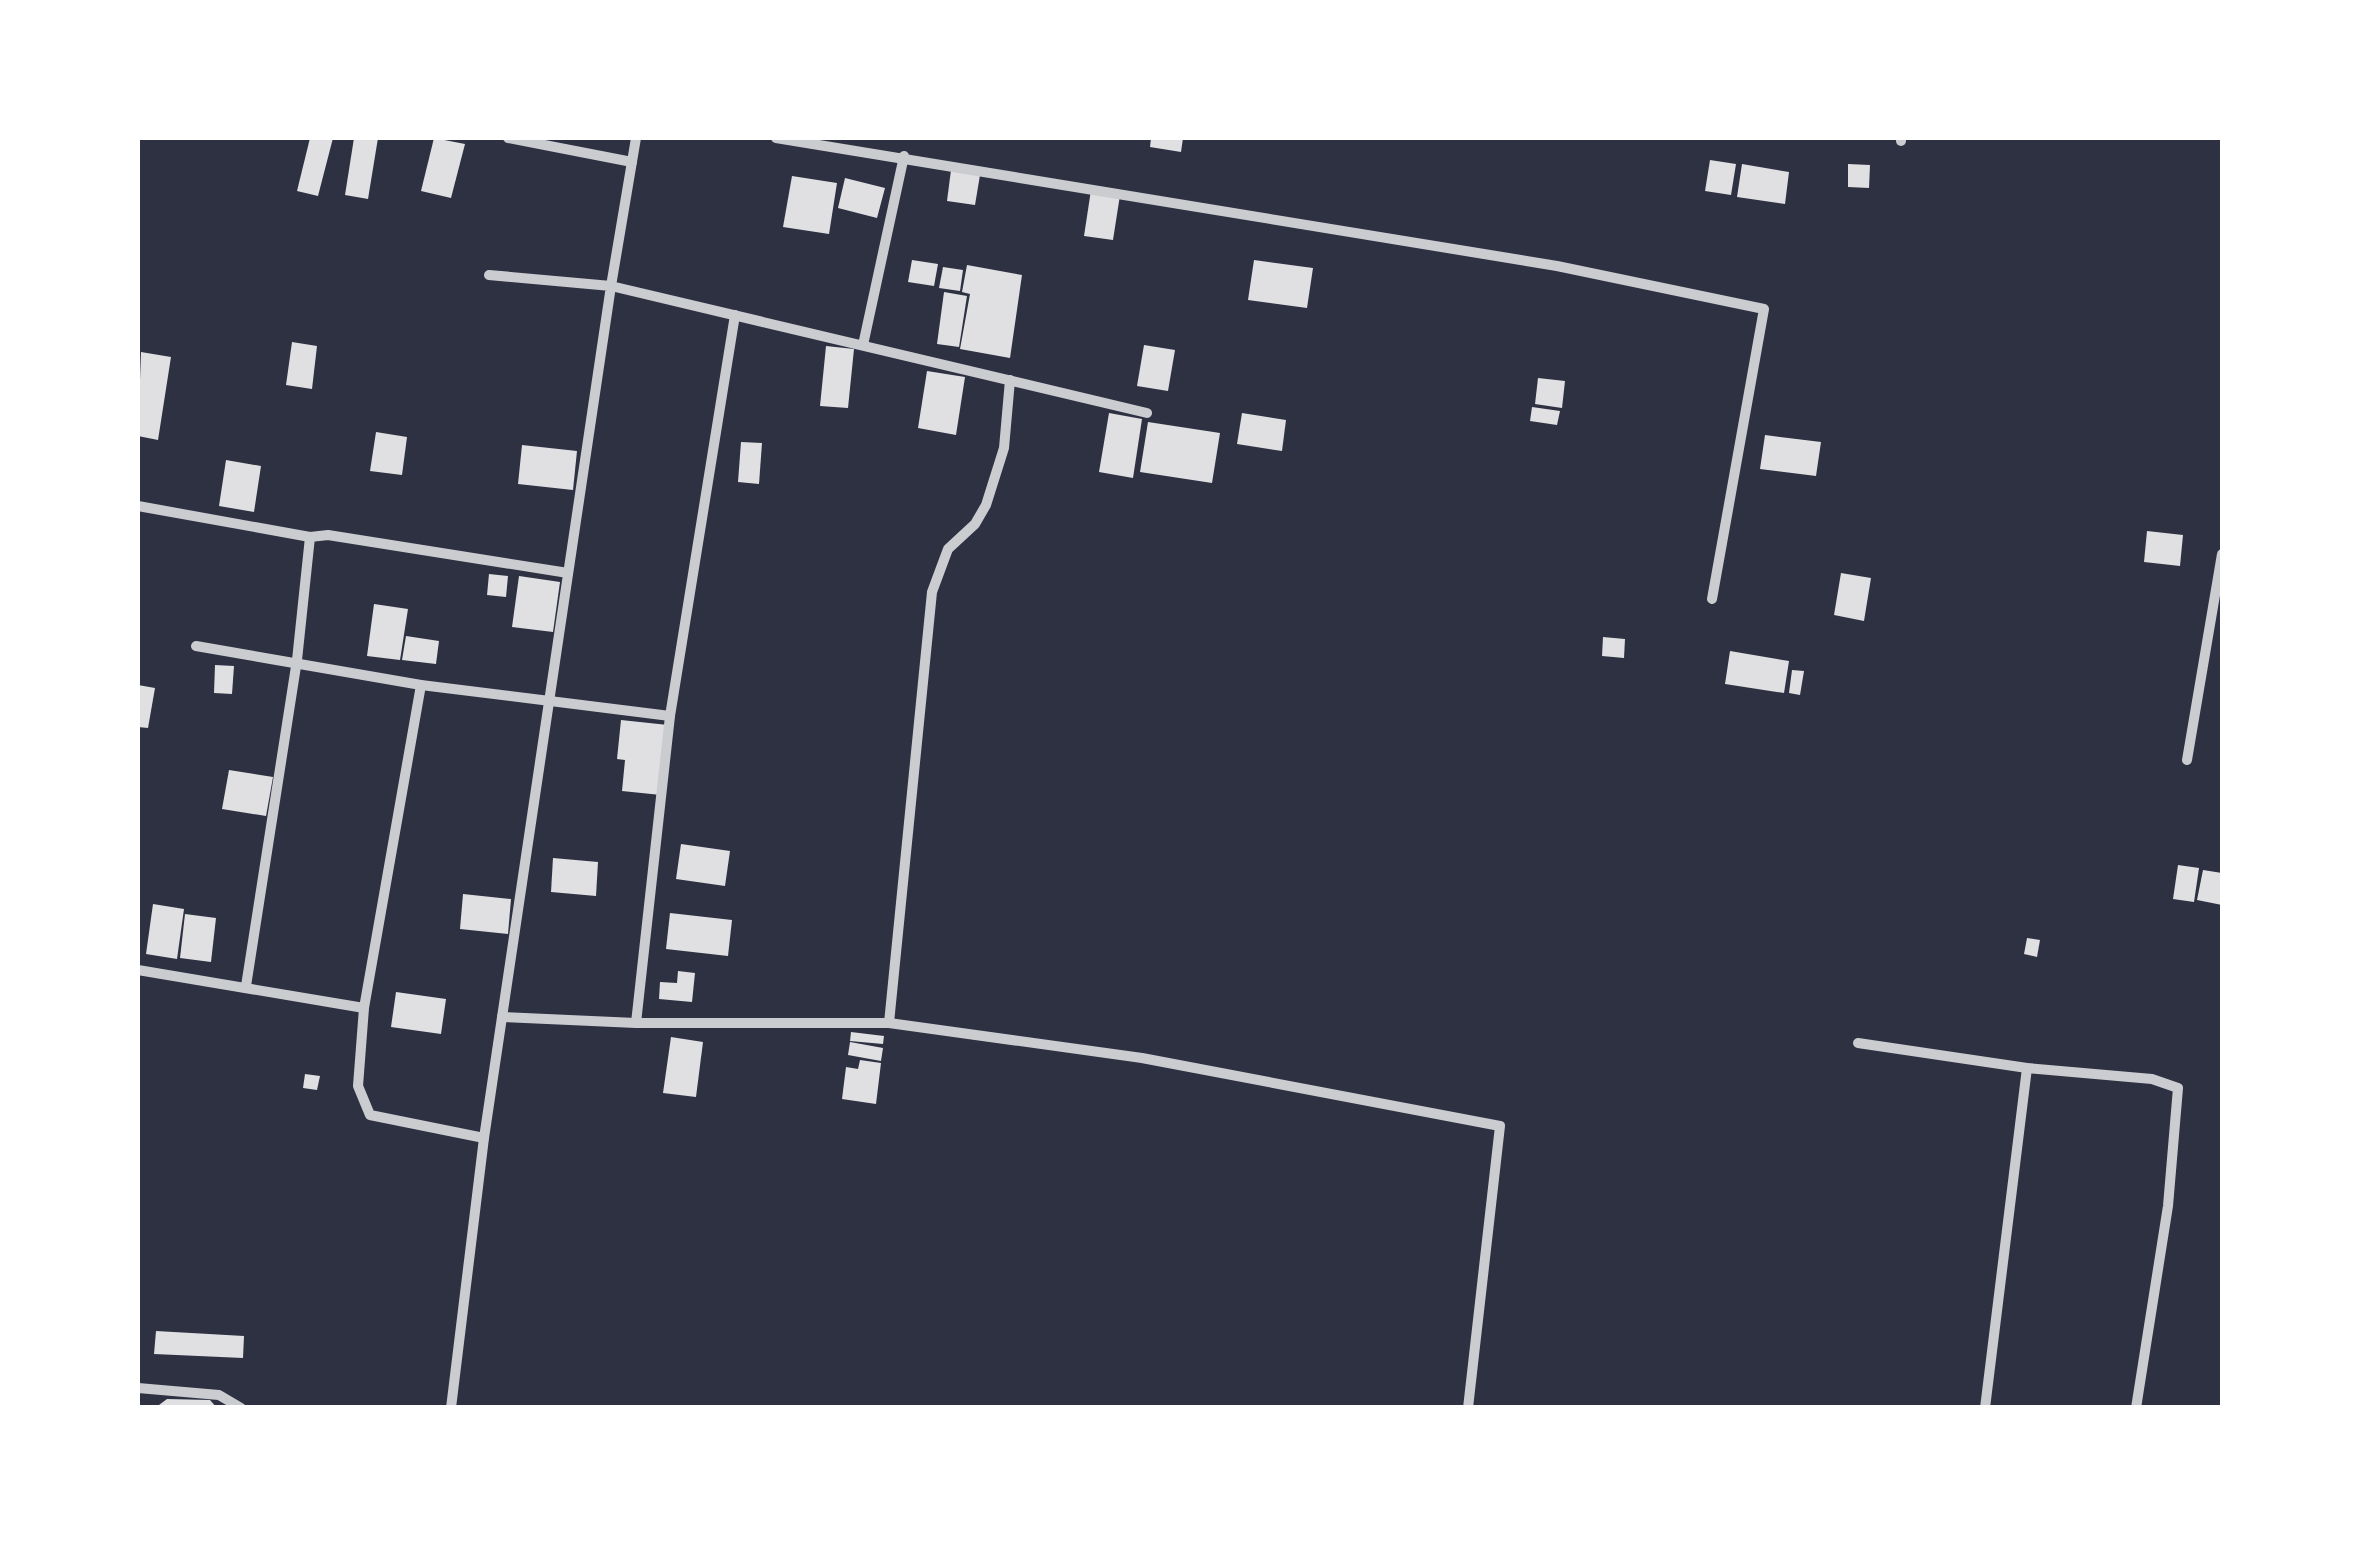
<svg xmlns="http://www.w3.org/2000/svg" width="2360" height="1545" font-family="'Source Serif 4',serif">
	<rect width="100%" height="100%" fill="#2d3142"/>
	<g fill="#e0e0e3">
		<polygon points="310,138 333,138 318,196 297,191"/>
		<polygon points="354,138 378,138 368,199 345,195"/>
		<polygon points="434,138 465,144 451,198 421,191"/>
		<polygon points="1151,138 1183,138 1181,152 1150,147"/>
		<polygon points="1710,160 1736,164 1731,195 1705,191"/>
		<polygon points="1742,164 1789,172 1785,204 1737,197"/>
		<polygon points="1848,164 1870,165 1869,188 1848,187"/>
		<polygon points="951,170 980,175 975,205 947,201"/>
		<polygon points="792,176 837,183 829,234 783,227"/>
		<polygon points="845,178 885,188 877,218 838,208"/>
		<polygon points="1091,190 1120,195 1113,240 1084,236"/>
		<polygon points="912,260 938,264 934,286 908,282"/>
		<polygon points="1254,260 1313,268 1307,308 1248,300"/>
		<polygon points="967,265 1022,275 1010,358 960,349 970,294 962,292"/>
		<polygon points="943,267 963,270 960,291 939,288"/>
		<polygon points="944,292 967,296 959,347 937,344"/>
		<polygon points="292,342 317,346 312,389 286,385"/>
		<polygon points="1144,345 1175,350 1168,391 1137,386"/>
		<polygon points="826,346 854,349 848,408 820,406"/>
		<polygon points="141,352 171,357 158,440 138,436"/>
		<polygon points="927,371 965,377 956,435 918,428"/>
		<polygon points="1538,378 1565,381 1562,408 1535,404"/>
		<polygon points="1532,407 1560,411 1557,425 1530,421"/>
		<polygon points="1109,413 1142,419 1133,478 1099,472"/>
		<polygon points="1242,413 1286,420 1282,451 1237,444"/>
		<polygon points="1148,422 1220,433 1212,483 1140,472"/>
		<polygon points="376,432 407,437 402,475 370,471"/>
		<polygon points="1765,435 1821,442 1816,476 1760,469"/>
		<polygon points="741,442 762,443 759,484 738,482"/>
		<polygon points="522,445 577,451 573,490 518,484"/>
		<polygon points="226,460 261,466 254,512 219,506"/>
		<polygon points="2147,531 2183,535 2180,566 2144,562"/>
		<polygon points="1841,573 1871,578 1864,621 1834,615"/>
		<polygon points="489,574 508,576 506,597 487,595"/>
		<polygon points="519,576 560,582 553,632 512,627"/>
		<polygon points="374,604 408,609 400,660 367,656"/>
		<polygon points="406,636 439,641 436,664 402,660"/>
		<polygon points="1603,637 1625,639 1624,658 1602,656"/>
		<polygon points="1730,651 1789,661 1784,693 1725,684"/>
		<polygon points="215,665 234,666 232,694 214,693"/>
		<polygon points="1792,670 1804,671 1800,695 1789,693"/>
		<polygon points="138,685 155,688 148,728 138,727"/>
		<polygon points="621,720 668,725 661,795 622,791 625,760 617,759"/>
		<polygon points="229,770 273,777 266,816 222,809"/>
		<polygon points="681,844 730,851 725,886 676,879"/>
		<polygon points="553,858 598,862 596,896 551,892"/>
		<polygon points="2178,865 2199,868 2194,902 2173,899"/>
		<polygon points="2203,870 2222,873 2222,905 2197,900"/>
		<polygon points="463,894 511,899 508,934 460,929"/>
		<polygon points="153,904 184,909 177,959 146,954"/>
		<polygon points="670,913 732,920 728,956 666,949"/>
		<polygon points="185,914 216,918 211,962 180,958"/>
		<polygon points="2027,938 2040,940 2037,957 2024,954"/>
		<polygon points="678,971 695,973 692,1002 659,999 660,982 677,983"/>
		<polygon points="396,992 446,999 441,1034 391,1027"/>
		<polygon points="851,1032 884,1036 883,1044 850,1041"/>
		<polygon points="671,1037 703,1042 696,1097 663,1093"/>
		<polygon points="850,1042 883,1048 881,1061 848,1055"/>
		<polygon points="860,1060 881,1063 876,1104 842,1099 846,1067 858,1069"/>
		<polygon points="305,1074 320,1076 317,1090 303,1088"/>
		<polygon points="156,1331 244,1336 243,1358 154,1354"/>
		<polygon points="167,1399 210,1400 217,1408 155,1408"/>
	</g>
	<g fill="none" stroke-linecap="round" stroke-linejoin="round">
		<g stroke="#caccd0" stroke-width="10">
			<polyline points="508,138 632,162"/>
			<polyline points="636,138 611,286 1147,413"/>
			<polyline points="776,138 1557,266 1764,309 1712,599"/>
			<polyline points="1901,141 1901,138"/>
			<polyline points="735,315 670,716 636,1023 889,1023 1142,1058 1500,1126 1468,1408"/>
			<polyline points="863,345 904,156"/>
			<polyline points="138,506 310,537 328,535 568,573"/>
			<polyline points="196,646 421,685 670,716"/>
			<polyline points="2187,760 2222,554"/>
			<polyline points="138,970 364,1008 358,1086 370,1115 484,1138"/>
			<polyline points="246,986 297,660 310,537"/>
			<polyline points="364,1008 421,685"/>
			<polyline points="502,1017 636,1023"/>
			<polyline points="889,1023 932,592 948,549 975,524 986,505 1004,448 1010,380"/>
			<polyline points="1858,1043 2027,1068 2152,1079 2178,1088 2168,1206 2136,1408"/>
			<polyline points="138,1388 219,1395 241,1408"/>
			<polyline points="451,1408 484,1138 611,286 489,275"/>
			<polyline points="1985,1408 2027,1068"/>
		</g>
	</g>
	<rect width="2360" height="1545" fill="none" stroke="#ffffff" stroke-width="280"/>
</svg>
